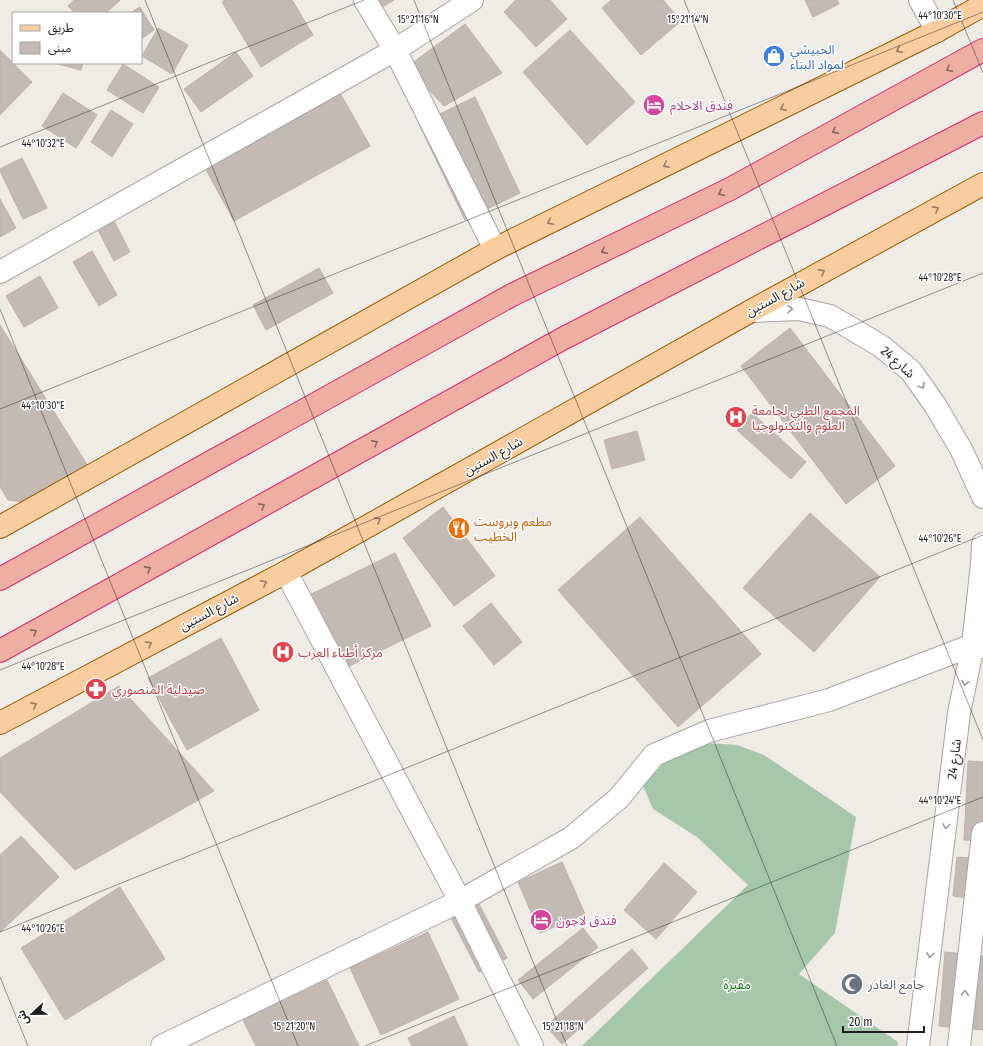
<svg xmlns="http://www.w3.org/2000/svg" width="983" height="1046" font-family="'Fira Sans Condensed','Noto Sans Arabic',sans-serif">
	<rect width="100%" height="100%" fill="#efebe5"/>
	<polygon fill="#a6c7a9" points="707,743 737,745 764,755 856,817 835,933 799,974 898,1042 897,1046 582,1046 748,885 697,837 653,809 643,786 673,753"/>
	<g fill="#c3bab4" stroke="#c0b1a7">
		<polygon points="74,0 120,0 106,13 75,13 68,6"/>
		<polygon points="225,0 292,0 313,35 261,67 222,2"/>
		<polygon points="358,0 394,0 367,16"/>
		<polygon points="516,0 550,0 567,19 536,47 504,12"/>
		<polygon points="611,0 663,0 681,21 641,55 602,8"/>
		<polygon points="805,0 837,0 839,4 813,17"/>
		<polygon points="140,7 154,30 141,39 141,13 130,13"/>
		<polygon points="465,24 502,73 444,106 407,67"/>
		<polygon points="158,28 188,45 172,74 142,56"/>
		<polygon points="570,30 635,102 587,145 523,72"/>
		<polygon points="0,50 32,82 0,115"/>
		<polygon points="236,52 253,76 201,112 184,89"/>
		<polygon points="54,63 83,63 81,70"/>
		<polygon points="123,64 159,87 143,113 107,90"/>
		<polygon points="63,93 97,115 76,148 42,126"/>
		<polygon points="340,93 370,146 234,221 205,168"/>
		<polygon points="475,97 520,193 465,220 419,124"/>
		<polygon points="111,110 133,124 112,157 91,142"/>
		<polygon points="22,158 47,208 23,219 0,171 0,169"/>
		<polygon points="0,199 16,228 0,237"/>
		<polygon points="112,217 130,252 114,261 96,226"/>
		<polygon points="92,251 117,295 99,306 73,262"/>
		<polygon points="319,268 333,293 266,330 253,305"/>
		<polygon points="40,276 58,308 24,327 6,296"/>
		<polygon points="0,325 89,468 25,502 8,500 0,487"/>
		<polygon points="790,328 895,466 846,504 741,366"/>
		<polygon points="752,413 806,462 791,479 737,430"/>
		<polygon points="637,431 645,460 612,469 604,440"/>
		<polygon points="443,507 495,576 454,606 403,538"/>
		<polygon points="810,513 880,577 814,652 743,588"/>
		<polygon points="640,517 761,654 678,727 558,590"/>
		<polygon points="395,553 431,626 329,676 293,603"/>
		<polygon points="491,603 522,642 494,665 463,626"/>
		<polygon points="221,638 259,710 187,750 148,678"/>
		<polygon points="119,686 214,791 75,870 0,792 0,758"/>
		<polygon points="968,761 983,762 983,841 964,840"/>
		<polygon points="21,836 59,877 0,932 0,855"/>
		<polygon points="957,857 983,859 983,900 953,896"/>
		<polygon points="562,862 585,914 540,933 518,882"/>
		<polygon points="664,863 697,892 656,939 624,910"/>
		<polygon points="120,887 165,959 65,1020 21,948"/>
		<polygon points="478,902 507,958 479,972 450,916"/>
		<polygon points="583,928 598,947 533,999 518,980"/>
		<polygon points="428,932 459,999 381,1035 350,968"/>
		<polygon points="632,949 648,968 562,1044 546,1026"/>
		<polygon points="945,952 983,956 983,1030 939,1026"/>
		<polygon points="327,980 359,1046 256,1046 243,1020"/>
		<polygon points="454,1016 468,1046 412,1046 408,1038"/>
	</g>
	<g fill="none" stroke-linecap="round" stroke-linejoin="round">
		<g stroke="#a5a5a5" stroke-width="24">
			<g id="minor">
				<polyline points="365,0 395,50 495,249"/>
				<polyline points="920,0 937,31"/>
				<polyline points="0,272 395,50 472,0"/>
				<polyline points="286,572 460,901 532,1046"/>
				<polyline points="162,1046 460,901 571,838 619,798 654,755 709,731 829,700 973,645 983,647"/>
			</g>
		</g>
		<g stroke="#a5a5a5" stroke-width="24">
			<g id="tertiary">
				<polyline points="751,311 799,309 830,316 881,346 911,371 935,405 961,449 983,497"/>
				<polyline points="918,1046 959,713 973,645 982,564 983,544"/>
				<polyline points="959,1046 983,833"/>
			</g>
		</g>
		<g stroke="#945c05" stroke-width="24">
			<g id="primary">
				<polyline points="0,527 495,249 937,31 983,5"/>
				<polyline points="0,723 286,572 751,311 983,184"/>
			</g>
		</g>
		<g stroke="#d5296e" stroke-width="24">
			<g id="trunk">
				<polyline points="0,579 512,295 730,189 983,50"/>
				<polyline points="0,651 564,338 983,123"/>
			</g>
		</g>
		<use href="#minor" stroke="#fff" stroke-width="22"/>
		<use href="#tertiary" stroke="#fff" stroke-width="22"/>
		<use href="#primary" stroke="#f9cda0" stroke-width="22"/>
		<use href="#trunk" stroke="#eeaea2" stroke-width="22"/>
	</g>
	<defs><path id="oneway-chevron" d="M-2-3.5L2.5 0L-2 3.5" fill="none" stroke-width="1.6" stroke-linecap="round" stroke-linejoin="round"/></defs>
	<g stroke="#967e66">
		<use href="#oneway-chevron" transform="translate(899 50) rotate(154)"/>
		<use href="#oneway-chevron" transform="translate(783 108) rotate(154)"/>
		<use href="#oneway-chevron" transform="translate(666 165) rotate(154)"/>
		<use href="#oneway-chevron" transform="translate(936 209) rotate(-29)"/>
		<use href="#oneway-chevron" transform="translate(550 222) rotate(154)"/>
		<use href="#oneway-chevron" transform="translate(822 272) rotate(-29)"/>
		<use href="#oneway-chevron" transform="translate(378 520) rotate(-29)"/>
		<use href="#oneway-chevron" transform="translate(264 583) rotate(-28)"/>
		<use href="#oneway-chevron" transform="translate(149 644) rotate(-28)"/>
		<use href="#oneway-chevron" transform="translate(34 705) rotate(-28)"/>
	</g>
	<g stroke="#866660">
		<use href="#oneway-chevron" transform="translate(949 69) rotate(151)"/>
		<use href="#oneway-chevron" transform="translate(835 131) rotate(151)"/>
		<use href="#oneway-chevron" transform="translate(721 193) rotate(154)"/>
		<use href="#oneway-chevron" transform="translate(604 251) rotate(154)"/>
		<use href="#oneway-chevron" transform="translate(375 443) rotate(-29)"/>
		<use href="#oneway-chevron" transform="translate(262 506) rotate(-29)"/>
		<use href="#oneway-chevron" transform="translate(148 569) rotate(-29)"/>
		<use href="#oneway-chevron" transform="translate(34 632) rotate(-29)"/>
	</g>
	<g stroke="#9a9a9a">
		<use href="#oneway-chevron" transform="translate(790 309) rotate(-2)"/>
		<use href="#oneway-chevron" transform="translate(922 386) rotate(56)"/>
		<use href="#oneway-chevron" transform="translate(965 683) rotate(101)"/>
		<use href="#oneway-chevron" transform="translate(946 826) rotate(97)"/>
		<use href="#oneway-chevron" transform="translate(930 955) rotate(97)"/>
		<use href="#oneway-chevron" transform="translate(965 993) rotate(-84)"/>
	</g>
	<path fill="none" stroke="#1e1e1e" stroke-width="1" stroke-opacity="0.45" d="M145,0L567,1046M414,0L837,1046M684,0L983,740M953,0L983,73M0,147L364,0M0,309L298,1046M0,409L983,12M0,670L983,273M0,932L983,535M0,977L28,1046M365,1046L983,797"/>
	<defs>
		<g id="shop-disc" transform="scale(1.15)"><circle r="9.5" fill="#3f7fe0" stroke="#fff"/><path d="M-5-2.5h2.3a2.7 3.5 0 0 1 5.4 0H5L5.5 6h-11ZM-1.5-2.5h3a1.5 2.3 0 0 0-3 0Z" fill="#fff"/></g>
		<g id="hotel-disc" transform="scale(1.15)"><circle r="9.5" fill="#d1479c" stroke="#fff"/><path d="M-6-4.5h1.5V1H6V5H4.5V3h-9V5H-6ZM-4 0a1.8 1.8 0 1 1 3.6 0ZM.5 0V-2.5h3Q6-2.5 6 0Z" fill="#fff"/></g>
		<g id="hospital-disc" transform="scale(1.15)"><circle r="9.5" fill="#e0444e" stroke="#fff"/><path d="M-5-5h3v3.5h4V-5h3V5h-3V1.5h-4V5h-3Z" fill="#fff"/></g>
		<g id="restaurant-disc" transform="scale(1.15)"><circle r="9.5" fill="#e8710a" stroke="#fff"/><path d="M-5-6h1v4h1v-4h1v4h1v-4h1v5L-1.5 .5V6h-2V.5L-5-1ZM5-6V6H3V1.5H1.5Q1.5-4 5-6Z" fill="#fff"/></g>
		<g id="pharmacy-disc" transform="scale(1.15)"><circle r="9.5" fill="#e0444e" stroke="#fff"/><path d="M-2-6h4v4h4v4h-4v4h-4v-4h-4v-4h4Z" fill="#fff"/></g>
		<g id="mosque-disc" transform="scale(1.15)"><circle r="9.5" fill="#6b7280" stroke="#fff"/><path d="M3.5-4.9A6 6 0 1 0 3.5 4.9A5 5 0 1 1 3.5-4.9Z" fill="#fff"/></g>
	</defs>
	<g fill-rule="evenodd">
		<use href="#shop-disc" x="774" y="56"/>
		<use href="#hotel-disc" x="654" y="105"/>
		<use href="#hospital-disc" x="736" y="417"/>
		<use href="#restaurant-disc" x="459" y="528"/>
		<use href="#hospital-disc" x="283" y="652"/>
		<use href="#pharmacy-disc" x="96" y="689"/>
		<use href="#hotel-disc" x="541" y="920"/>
		<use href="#mosque-disc" x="852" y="984"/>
	</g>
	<g text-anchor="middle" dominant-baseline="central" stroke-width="3" stroke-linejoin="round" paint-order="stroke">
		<g font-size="13" fill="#366cbe" stroke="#fff" text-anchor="start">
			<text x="790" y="49">الحبيشي<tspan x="790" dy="15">لمواد البناء</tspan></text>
		</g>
		<g font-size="13" fill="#b23c85" stroke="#fff" text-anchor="start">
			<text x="670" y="105">فندق الاحلام</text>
			<text x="556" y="920">فندق لاجون</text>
		</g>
		<g font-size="13" fill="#1e1e1e" stroke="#fff">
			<text transform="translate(775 297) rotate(-29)">شارع الستين</text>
			<text transform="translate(898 362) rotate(42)">شارع 24</text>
			<text transform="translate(493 456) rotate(-29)">شارع الستين</text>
			<text transform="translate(209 612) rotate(-28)">شارع الستين</text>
			<text transform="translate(954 759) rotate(-83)">شارع 24</text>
		</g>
		<g font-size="13" fill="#be3a42" stroke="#fff" text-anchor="start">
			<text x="752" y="410">المجمع الطبي لجامعة<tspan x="752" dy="15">العلوم والتكنولوجيا</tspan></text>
			<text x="298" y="652">مركز أطباء العرب</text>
			<text x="112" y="689">صيدلية المنصوري</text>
		</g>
		<g font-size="13" fill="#c56008" stroke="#fff" text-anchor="start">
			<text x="474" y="521">مطعم وبروست<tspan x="474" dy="15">الخطيب</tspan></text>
		</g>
		<g font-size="13" fill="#0f7a11" stroke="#fff">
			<text x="737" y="984">مقبرة</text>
		</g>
		<g font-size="13" fill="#5b616d" stroke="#fff" text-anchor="start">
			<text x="868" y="984">جامع الغادر</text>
		</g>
	</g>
	<g font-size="10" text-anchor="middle" fill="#1e1e1e" stroke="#fff" stroke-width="3" stroke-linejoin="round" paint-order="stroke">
		<text x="940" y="19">44°10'30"E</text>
		<text x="418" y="23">15°21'16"N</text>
		<text x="688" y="23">15°21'14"N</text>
		<text x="43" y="147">44°10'32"E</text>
		<text x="940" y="281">44°10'28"E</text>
		<text x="43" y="409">44°10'30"E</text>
		<text x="940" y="542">44°10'26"E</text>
		<text x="43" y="670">44°10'28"E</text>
		<text x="940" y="804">44°10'24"E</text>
		<text x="43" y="932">44°10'26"E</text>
		<text x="294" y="1030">15°21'20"N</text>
		<text x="563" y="1030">15°21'18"N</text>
	</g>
	<rect x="12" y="12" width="130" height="52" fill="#ffffff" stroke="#a5a5a5"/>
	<rect x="20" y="25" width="20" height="6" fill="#f9cda0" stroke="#a5a5a5"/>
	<text x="48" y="32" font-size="12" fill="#1e1e1e">طريق</text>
	<rect x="20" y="42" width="20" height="12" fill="#c3bab4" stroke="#a5a5a5"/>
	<text x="48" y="52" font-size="12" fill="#1e1e1e">مبنى</text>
	<g transform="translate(32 1014) rotate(248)" stroke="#ffffff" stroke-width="3" paint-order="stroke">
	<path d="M0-3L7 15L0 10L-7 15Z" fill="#1e1e1e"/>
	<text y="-6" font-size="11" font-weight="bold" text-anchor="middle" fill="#1e1e1e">ش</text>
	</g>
	<path d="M843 1026v6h81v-6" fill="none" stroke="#1e1e1e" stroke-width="2"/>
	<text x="849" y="1026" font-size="12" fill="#1e1e1e" stroke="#ffffff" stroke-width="3" paint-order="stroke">20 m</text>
</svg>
